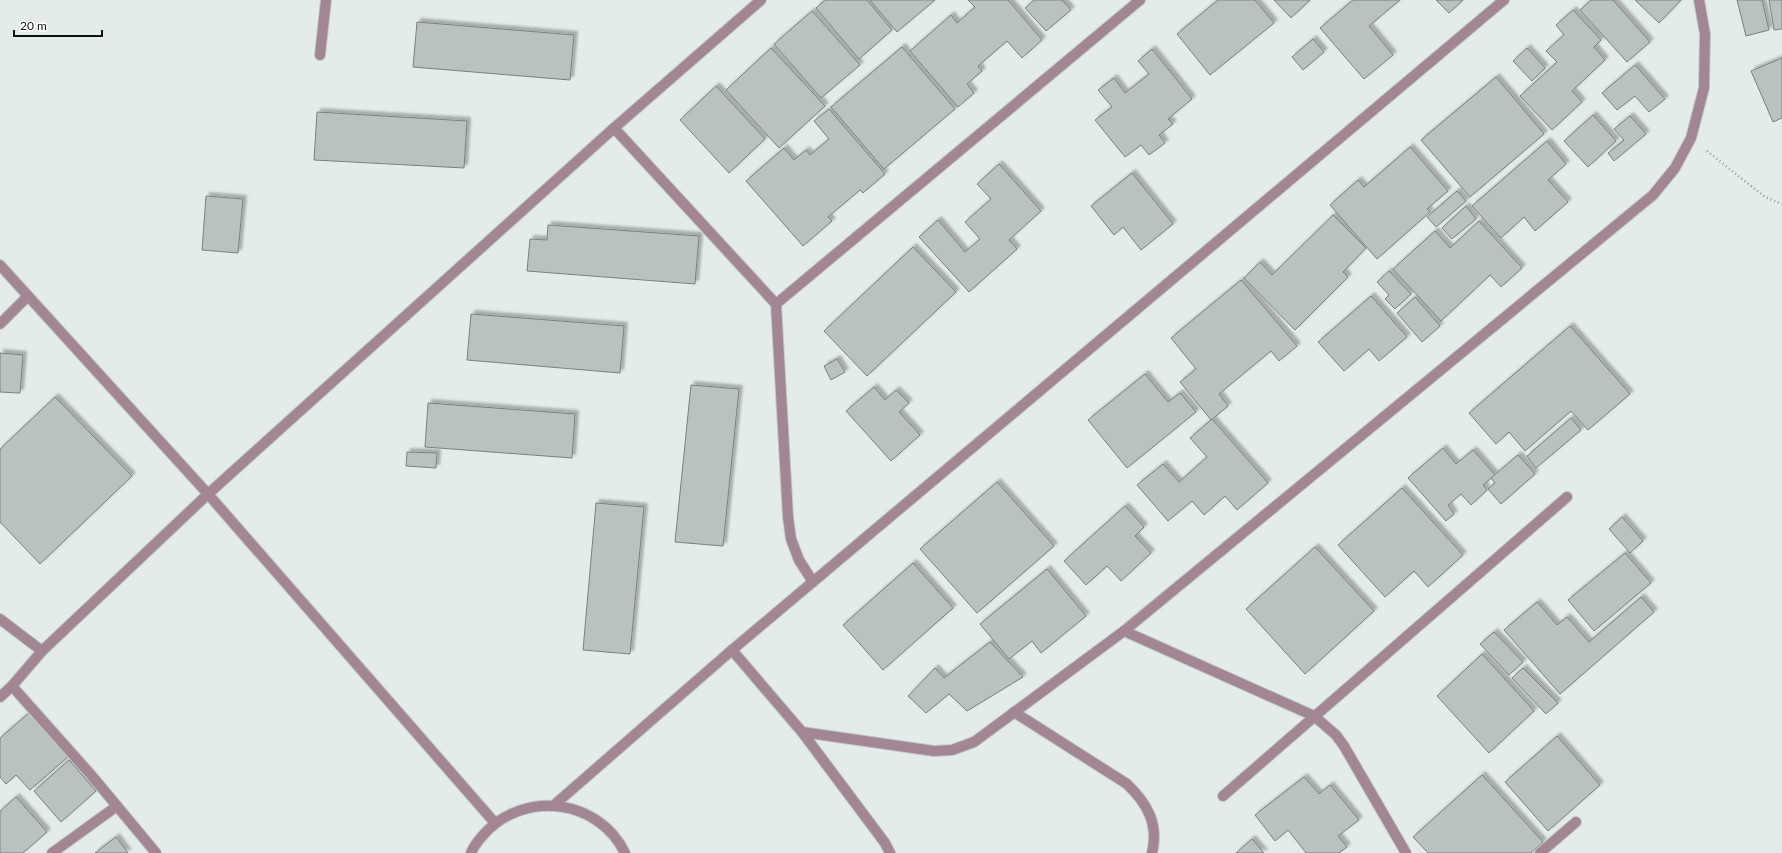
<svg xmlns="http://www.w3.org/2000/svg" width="1782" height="853" font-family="Lato,sans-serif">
	<defs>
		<filter id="shadow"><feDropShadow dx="3.5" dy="-3.5" stdDeviation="1" flood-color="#0004"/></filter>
	</defs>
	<rect width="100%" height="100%" fill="#e3ecea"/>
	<g fill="#bac2c0" stroke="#79817f" filter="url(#shadow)">
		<polygon points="825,0 867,0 892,30 859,59 816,8"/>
		<polygon points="870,0 935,0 897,32"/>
		<polygon points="968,0 1008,0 1042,40 1022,58 1007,41 978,66 982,71 967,84 974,93 958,107 910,51 951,15 957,23 975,7"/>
		<polygon points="1034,0 1062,0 1071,10 1046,31 1025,8"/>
		<polygon points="1218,0 1255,0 1274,23 1210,75 1177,34"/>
		<polygon points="1274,0 1310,0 1291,18"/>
		<polygon points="1353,0 1400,0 1369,26 1393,55 1364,79 1320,28"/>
		<polygon points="1436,0 1463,0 1449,13"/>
		<polygon points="1591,0 1613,0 1650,42 1627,62 1580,10"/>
		<polygon points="1635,0 1681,0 1659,23"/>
		<polygon points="1737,0 1762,0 1769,30 1746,36"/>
		<polygon points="1769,0 1782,0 1782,29 1774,30"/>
		<polygon points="1573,10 1601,40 1594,47 1605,60 1572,91 1582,102 1552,130 1520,96 1557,62 1546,51 1564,35 1556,25"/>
		<polygon points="812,11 860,65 821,98 774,44"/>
		<polygon points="417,22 574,35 570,80 413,67"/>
		<polygon points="1313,39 1324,52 1303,70 1292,57"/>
		<polygon points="902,47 955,109 884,169 831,107"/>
		<polygon points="771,48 825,106 779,148 726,90"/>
		<polygon points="1527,48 1545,68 1532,81 1513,61"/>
		<polygon points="1152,49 1192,99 1168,119 1173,124 1159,135 1165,143 1149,155 1141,145 1125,157 1095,120 1112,107 1098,90 1114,78 1125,93 1149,74 1138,61"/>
		<polygon points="1782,58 1782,118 1773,122 1751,71"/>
		<polygon points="1635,65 1665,99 1649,112 1635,96 1617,110 1602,93"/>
		<polygon points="1496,77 1544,134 1470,197 1421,140"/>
		<polygon points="716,86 765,139 729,173 680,120"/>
		<polygon points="829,109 885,174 863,193 860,190 828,217 832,221 803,246 746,181 784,148 794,160 806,150 810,155 829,139 814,121"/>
		<polygon points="317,112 467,121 464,168 314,160"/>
		<polygon points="1593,115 1616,141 1588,167 1564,141"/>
		<polygon points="1630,116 1646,134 1614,161 1608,153 1624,140 1614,129"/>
		<polygon points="1547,141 1566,164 1548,180 1568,202 1535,231 1524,217 1501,238 1472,206"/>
		<polygon points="1410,147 1448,191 1427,209 1430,212 1377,259 1330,205 1358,180 1364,187"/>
		<polygon points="999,164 1041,211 1009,240 1017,249 969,292 919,237 938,220 965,252 980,239 965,222 991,199 977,184"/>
		<polygon points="1132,173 1173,224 1141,250 1123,227 1114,235 1091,206"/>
		<polygon points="1457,191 1466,201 1436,227 1427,217"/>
		<polygon points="206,196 243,199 238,253 202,250"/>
		<polygon points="1466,206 1476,219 1452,239 1442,228"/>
		<polygon points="1333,215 1366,248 1343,272 1348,277 1295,330 1244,278 1260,262 1272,275"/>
		<polygon points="1479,221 1522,268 1501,287 1490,275 1441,321 1393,269 1435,231 1450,248"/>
		<polygon points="548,225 699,236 695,284 527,271 530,239 547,240"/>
		<polygon points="913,247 956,292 867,376 824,331"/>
		<polygon points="1389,271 1411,294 1395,309 1385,299 1389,295 1377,282"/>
		<polygon points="1241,280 1297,346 1279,361 1271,351 1219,394 1228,406 1211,420 1180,382 1196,369 1171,338"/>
		<polygon points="1371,296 1407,337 1379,361 1369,349 1344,371 1318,342"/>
		<polygon points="1415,297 1440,326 1422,342 1397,313"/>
		<polygon points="471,314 624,326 620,373 467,360"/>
		<polygon points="1570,326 1630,394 1588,430 1571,411 1525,451 1509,432 1496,444 1469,413"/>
		<polygon points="0,353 23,355 20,393 0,392"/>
		<polygon points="837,359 845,372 831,380 824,366"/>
		<polygon points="1145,374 1168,402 1180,393 1196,412 1127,468 1088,420"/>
		<polygon points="691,385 739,389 723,546 675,542"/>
		<polygon points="874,387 885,400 896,390 909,403 899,412 920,435 891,461 846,411"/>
		<polygon points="55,397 132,476 40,564 0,522 0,449"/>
		<polygon points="428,403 575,414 572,458 425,447"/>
		<polygon points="1571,418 1581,430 1536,468 1527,456"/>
		<polygon points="1212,419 1268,483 1237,510 1225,496 1204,515 1192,501 1168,521 1137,485 1163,464 1179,482 1207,457 1190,438"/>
		<polygon points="1443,448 1456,464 1473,450 1495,475 1483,485 1487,490 1471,505 1461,494 1448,505 1454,514 1446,521 1408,478"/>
		<polygon points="407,452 437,453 436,468 406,466"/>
		<polygon points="1518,455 1535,474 1501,504 1488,489 1495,483 1491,478"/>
		<polygon points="997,482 1054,546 977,613 920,549"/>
		<polygon points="1402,488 1463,555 1428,587 1414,571 1385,597 1338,545"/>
		<polygon points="596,503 644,507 630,654 583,650"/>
		<polygon points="1125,506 1144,527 1135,536 1151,553 1121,581 1107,566 1086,585 1064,561"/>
		<polygon points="1622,517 1643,541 1630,553 1609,529"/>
		<polygon points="1315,547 1374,611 1305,674 1246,609"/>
		<polygon points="1625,553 1651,583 1594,631 1568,600"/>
		<polygon points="913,563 953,608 883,670 843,625"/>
		<polygon points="1047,569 1086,616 1041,653 1032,641 1009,659 980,624"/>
		<polygon points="1641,597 1654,612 1560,694 1504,630 1537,602 1557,625 1567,617 1589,642"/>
		<polygon points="1494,632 1523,662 1509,675 1480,644"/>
		<polygon points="990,642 1023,677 967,711 949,694 926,713 908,696 935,668 944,678"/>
		<polygon points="1482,654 1534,711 1489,753 1437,696"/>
		<polygon points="1523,668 1558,703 1546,714 1512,678"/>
		<polygon points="30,712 69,756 30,790 16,775 6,784 0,777 0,738"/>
		<polygon points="1557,736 1600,785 1548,831 1505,782"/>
		<polygon points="69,760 96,791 61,822 34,791"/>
		<polygon points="1482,775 1543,842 1531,853 1428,853 1413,837"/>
		<polygon points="1304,777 1319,794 1330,785 1359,820 1338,836 1347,847 1339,853 1306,853 1288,830 1275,841 1255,815"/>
		<polygon points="16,797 47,832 23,853 0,853 0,811"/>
		<polygon points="116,837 128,853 95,853"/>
		<polygon points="1252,839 1264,853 1236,853"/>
	</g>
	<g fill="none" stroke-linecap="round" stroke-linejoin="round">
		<g stroke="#c1c9c8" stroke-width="12">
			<polyline id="service" points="0,324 28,296"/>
		</g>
		<g stroke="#c1c9c8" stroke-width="12">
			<g id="minor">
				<polyline points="761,0 614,128 776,304"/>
				<polyline points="320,55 326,0"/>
				<polyline points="0,265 208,494 495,823"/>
				<polyline points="813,582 799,560 791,539 788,517 776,304 1140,0"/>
				<polyline points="0,619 42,651 208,494 614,128"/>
				<polyline points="1124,631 1314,716 1336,735 1344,746 1406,853"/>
				<polyline points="732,650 802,732 934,751 952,750 974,742 1124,631 1653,195 1675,168 1691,138 1704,88 1705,34 1699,0"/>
				<polyline points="12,686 92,776 156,853"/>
				<polyline points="0,697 12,686 42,651"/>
				<path d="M1014,712L1127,784C1147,803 1159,824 1152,853"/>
				<polyline points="802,732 885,843 890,853"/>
				<polyline points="1223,796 1567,497"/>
				<polyline points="553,806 732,650 1504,0"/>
				<polyline points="52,853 117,806"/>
				<path d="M471,853C474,845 479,840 485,833C525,790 599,799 625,853"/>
				<polyline points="1540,853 1576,822"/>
			</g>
		</g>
		<polyline stroke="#929997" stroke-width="2.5" stroke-dasharray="1 3" stroke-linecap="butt" points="1707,151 1765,197 1782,204"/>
		<use href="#service" stroke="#a28693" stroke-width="10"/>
		<use href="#minor" stroke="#a28693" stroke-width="10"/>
	</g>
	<path d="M14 30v6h88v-6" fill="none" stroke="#101313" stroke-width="2"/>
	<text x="20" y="30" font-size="12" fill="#101313" stroke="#ffffff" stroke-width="3" paint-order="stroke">20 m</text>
</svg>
